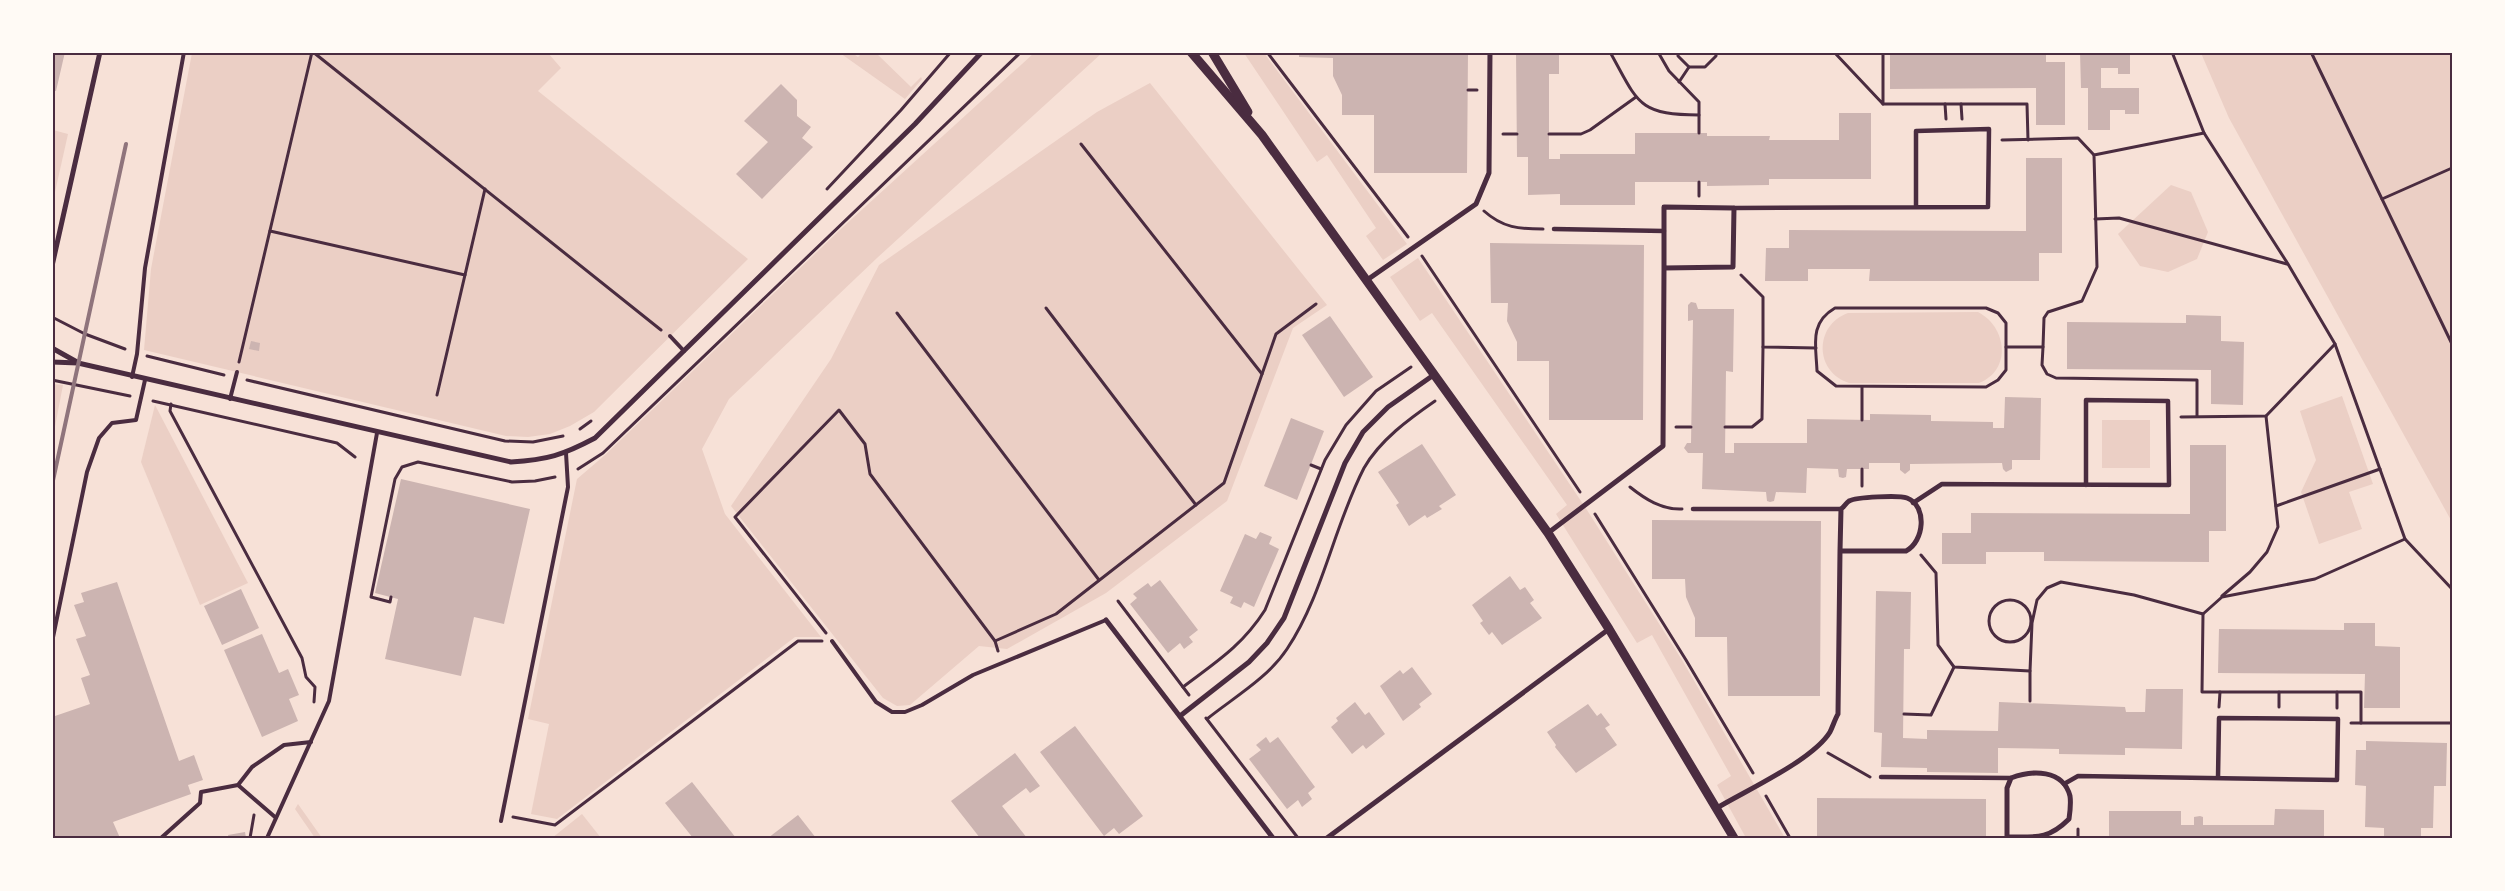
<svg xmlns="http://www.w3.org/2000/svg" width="2505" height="891" font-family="'Fira Sans',sans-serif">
	<rect width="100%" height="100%" fill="#f7e1d7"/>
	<g fill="#ebcfc5">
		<polygon points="192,53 548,53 561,68 538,91 748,259 594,412 570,426 550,434 528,437 506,436 144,350 151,269"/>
		<polygon points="840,53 852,53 858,57 862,53 876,53 911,87 921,77 922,79 905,99"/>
		<polygon points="1034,53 1102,53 877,258 729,399 702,449 725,514 821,637 795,637 557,819 531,814 549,724 528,719 577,479 605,455 843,227"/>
		<polygon points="1244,53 1264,53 1407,244 1383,260 1366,236 1376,228 1327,155 1317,162"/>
		<polygon points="2201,53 2452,53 2452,522 2229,118"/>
		<polygon points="1150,83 1327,305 1293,328 1227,501 1106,593 1007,649 979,646 910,705 897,706 883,698 731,506 831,359 879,265 1097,112"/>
		<polygon points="53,130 68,134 53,201 52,130"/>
		<polygon points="2171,185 2191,192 2208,232 2197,259 2168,272 2140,266 2118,234"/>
		<polygon points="1418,258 1587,510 1682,660 1785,838 1746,838 1717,785 1731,776 1652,635 1637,643 1556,514 1567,505 1432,313 1420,321 1390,277"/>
		<path d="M1978,312C2007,327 2012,370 1979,383H1849C1814,372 1814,325 1848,313Z"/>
		<polygon points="53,384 63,385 53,437 52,384"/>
		<polygon points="2342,396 2373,484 2349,492 2362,529 2319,544 2301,492 2316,460 2300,411"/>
		<polygon points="155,405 248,583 200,605 141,462"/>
		<rect x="2102" y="420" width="48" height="48"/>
		<polygon points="298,804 322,838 315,838 295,809"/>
		<polygon points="582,814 601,838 552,838"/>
	</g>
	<g fill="#ccb4b1">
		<polygon points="52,52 65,52 56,91 52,90"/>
		<polygon points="1299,52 1468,52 1467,173 1374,173 1374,115 1342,115 1342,95 1333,76 1333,58 1299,57"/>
		<polygon points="1516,52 1559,52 1559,74 1549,74 1549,159 1560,159 1560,154 1635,154 1635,133 1707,133 1707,136 1770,136 1769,140 1839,140 1839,113 1871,113 1871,179 1769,179 1769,185 1707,186 1707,182 1635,182 1635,205 1560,205 1560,194 1528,195 1528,157 1517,157"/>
		<polygon points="1890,52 2046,52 2046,62 2065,62 2065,125 2036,125 2036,88 1890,89"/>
		<polygon points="2080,52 2130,52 2130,74 2118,74 2118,68 2101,68 2101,88 2139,88 2139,114 2125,114 2125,110 2110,110 2110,130 2088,130 2088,88 2081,88"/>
		<polygon points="781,84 797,100 797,116 811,127 802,138 813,147 762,199 736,174 768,142 744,121"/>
		<polygon points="2026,158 2062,158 2062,253 2039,253 2039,281 1869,281 1870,269 1808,269 1808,281 1765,281 1766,248 1789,248 1789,230 2026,231"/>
		<polygon points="1490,243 1644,245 1643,420 1549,420 1549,361 1517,361 1517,342 1507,321 1508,303 1491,303"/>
		<polygon points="1691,302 1696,303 1698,309 1734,309 1733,372 1726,371 1725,453 1734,453 1734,443 1807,443 1807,419 1870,420 1870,414 1931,415 1931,421 1993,422 1993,428 2004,428 2005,397 2041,398 2040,460 2012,460 2012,469 2006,472 2003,469 2002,463 1910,464 1910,470 1905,474 1900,470 1900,463 1869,463 1869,469 1847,469 1846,477 1843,478 1839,477 1838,469 1807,468 1806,493 1776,492 1774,501 1770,502 1767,501 1766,492 1702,489 1703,453 1688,453 1684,448 1687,443 1691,443 1693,320 1688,321 1688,305"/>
		<polygon points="2186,315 2221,316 2221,341 2244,342 2243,405 2211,404 2211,370 2067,369 2067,322 2186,323"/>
		<polygon points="1330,316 1373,377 1344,397 1302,335"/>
		<polygon points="251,341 260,343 259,351 249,349"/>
		<polygon points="1291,418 1324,431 1297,500 1264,486"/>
		<polygon points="1422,444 1456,495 1439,506 1442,509 1427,518 1425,515 1409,526 1396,505 1399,503 1378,472"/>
		<polygon points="2190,445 2226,445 2226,531 2209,531 2209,562 2044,561 2044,552 1986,552 1986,564 1942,564 1942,533 1971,533 1971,513 2190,514"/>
		<polygon points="401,479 530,509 504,624 474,617 461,676 385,659 398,599 375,593"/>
		<polygon points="1652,520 1821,521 1820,696 1728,696 1727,637 1695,637 1695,618 1686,597 1685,579 1652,579"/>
		<polygon points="1260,532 1272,537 1269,544 1279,549 1254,607 1244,602 1241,608 1230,603 1233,597 1220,591 1245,534 1256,539"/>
		<polygon points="1510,576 1520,590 1525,587 1534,600 1530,603 1542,618 1502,645 1492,632 1489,635 1480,623 1483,621 1472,605"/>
		<polygon points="1160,580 1198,630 1189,637 1193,642 1184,649 1180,643 1168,653 1130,604 1137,598 1133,594 1148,583 1151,587"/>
		<polygon points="117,582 179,761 194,755 203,780 188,785 191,794 113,822 120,838 52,838 52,730 55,716 90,704 81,678 90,675 76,639 86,636 74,605 84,602 81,593"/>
		<polygon points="241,589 259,628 222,645 204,606"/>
		<polygon points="1876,591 1911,592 1910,649 1904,649 1903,738 1927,739 1927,730 1998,731 1999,702 2125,707 2126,712 2145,712 2146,689 2183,689 2182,749 2125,748 2125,755 2059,754 2059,749 1998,748 1998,773 1927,772 1927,768 1881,767 1882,733 1874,732"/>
		<polygon points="2344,623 2375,623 2375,646 2400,647 2400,708 2364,708 2365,674 2218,673 2219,629 2344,630"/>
		<polygon points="262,634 279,673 288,669 299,695 289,699 298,721 262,737 224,650"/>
		<polygon points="1412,667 1432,694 1419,704 1421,707 1403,721 1380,686 1400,670 1403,674"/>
		<polygon points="1355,702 1365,715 1369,712 1385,734 1366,749 1363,745 1352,754 1331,727 1338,721 1336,718"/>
		<polygon points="1588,704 1597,716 1601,713 1610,725 1605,728 1617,745 1576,773 1555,747 1556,745 1547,732"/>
		<polygon points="1075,726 1143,816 1119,834 1114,828 1104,836 1040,752"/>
		<polygon points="1266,737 1270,743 1278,737 1315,787 1308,793 1312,799 1302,807 1298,800 1287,809 1249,759 1261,750 1256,745"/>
		<polygon points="2366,741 2447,743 2446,786 2434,786 2433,828 2421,828 2421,838 2384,838 2384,828 2365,827 2366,786 2355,785 2356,750 2366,750"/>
		<polygon points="1015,753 1040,786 1030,793 1026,788 1002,806 1027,838 980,838 951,801"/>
		<polygon points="692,782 736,838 693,838 665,803"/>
		<polygon points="1817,798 1986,799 1986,838 1817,838"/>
		<polygon points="2275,809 2324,810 2324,838 2109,838 2109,811 2181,811 2181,825 2194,825 2194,817 2200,816 2203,817 2203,825 2274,825"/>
		<polygon points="798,815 816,838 768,838"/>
		<polygon points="245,832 246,838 229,838 228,835"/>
	</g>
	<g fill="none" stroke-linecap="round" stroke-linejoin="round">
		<g stroke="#4a2c40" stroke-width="3">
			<polyline points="313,52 661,330"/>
			<polyline points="1267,52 1408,237"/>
			<path d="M1610,52C1638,102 1637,115 1699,115V102L1669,71L1658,52"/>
			<polyline points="1678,52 1678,56 1689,67 1705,67 1716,56 1716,52"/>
			<polyline points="1834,52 1883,104 1883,52"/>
			<polyline points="2172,52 2204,133 2288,264 2335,344 2405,539 2452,589"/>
			<polyline points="2311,52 2452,344"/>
			<polyline points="1679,82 1689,67"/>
			<polyline points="1468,90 1477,90"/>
			<polyline points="1883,104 2027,104 2028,140"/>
			<polyline points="1945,104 1946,119"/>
			<polyline points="1961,104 1962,119"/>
			<polyline points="1699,115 1699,133"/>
			<polyline points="1503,134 1517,134"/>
			<polyline points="1549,134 1581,134 1590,130 1636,97"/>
			<polyline points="2002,140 2078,138 2094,155"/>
			<polyline points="1081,144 1262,374"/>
			<polyline points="1699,182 1699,196"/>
			<polyline points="827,189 901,110 951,52"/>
			<polyline points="2382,199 2452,168"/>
			<path d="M1484,211C1503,228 1519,229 1543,229"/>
			<polyline points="2095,219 2119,218 2287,264"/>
			<polyline points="270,231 465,275"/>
			<polyline points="1422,256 1580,492"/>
			<polyline points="1741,275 1763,297 1763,347 1816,348"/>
			<polyline points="1046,308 1196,505"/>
			<path d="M1835,308H1986L1998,313L2006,323V370L1998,380L1986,387L1836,386L1817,371C1816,345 1809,323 1835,308Z"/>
			<polyline points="897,313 1099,580"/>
			<polyline points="52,317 85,334 125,349"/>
			<polyline points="2006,347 2043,347 2044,318 2048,312 2082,301 2097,267 2094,155 2204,133"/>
			<polyline points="2043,347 2042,365 2047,374 2056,378 2197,380 2197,416"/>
			<polyline points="147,356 224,375"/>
			<polyline points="239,362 312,52"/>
			<polyline points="52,380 130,396"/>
			<polyline points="247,380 505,441 533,442 563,436"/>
			<polyline points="1862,387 1862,420"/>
			<polyline points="437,395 485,189"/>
			<polyline points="153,401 337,443 355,457"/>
			<polyline points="171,404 170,411 302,658 306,677 315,687 314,702"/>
			<polyline points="2181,417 2266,416 2335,344"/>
			<polyline points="1676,427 1691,427"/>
			<polyline points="1725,427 1752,427 1762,419 1763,347"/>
			<polyline points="580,429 591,421"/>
			<polyline points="1311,465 1321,469"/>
			<polyline points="578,469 603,453 1021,52"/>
			<polyline points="1862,469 1862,486"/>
			<path d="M1630,487C1645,499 1662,510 1682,509"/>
			<polyline points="2276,506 2380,469"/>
			<polyline points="1595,514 1686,660 1753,773"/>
			<polyline points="1921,555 1936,573 1938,645 1954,667 2030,671 2032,623 2037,600 2047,588 2061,582 2134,595 2203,614 2222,597 2315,579 2405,539"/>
			<polyline points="2222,596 2250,572 2267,552 2278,527 2266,416"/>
			<polyline points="391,597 390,602 371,597 395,479 402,467 418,462 512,482 535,481 555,477"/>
			<circle cx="2010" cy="621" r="21"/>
			<polyline points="1118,601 1189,695"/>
			<polyline points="2203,614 2202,692 2361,692 2361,723"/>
			<polyline points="826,633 735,517 839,410 865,444 870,474 995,641 998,651"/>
			<polyline points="995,641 1056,614 1224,483 1276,334 1316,304"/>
			<path d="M1183,687C1216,662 1242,646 1265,610L1325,460L1346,425L1376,391L1411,367"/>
			<polyline points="2337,692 2337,708"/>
			<polyline points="2030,701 2030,671"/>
			<polyline points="2219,707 2220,692"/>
			<polyline points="2279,707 2279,692"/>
			<polyline points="1904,714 1931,715 1954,667"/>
			<polyline points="1206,718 1298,838"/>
			<path d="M1207,719C1233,698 1268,678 1287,649C1323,595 1334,526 1364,468C1380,440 1409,419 1435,401"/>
			<polyline points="2351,723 2452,723"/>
			<polyline points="1828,753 1870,777"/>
			<polyline points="1766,796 1790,838"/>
			<polyline points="513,817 555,825 798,641 822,641"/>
			<polyline points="250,838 254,815"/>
			<polyline points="2078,838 2078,829"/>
		</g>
		<g stroke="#4a2c40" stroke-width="4">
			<polyline points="670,336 684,351"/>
			<polyline points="132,377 137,354 145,268 184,52"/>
			<polyline points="230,399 237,372"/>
			<polyline points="832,641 876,702 892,712 905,712 922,705 973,675 1106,620"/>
			<polyline points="52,642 87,472 99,438 112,423 136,420 145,380"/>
			<polyline points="238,785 275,817"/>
			<polyline points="501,821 568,487 566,453"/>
			<polyline points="161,838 200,803 201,792 238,785 252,767 284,745 311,742"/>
			<polyline points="267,838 329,701 377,433"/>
		</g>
		<g stroke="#4a2c40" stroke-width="4.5">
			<polyline points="1734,208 1988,207 1989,129 1916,131 1916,207"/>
			<polyline points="1554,229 1664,231"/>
			<polyline points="1913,503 1942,484 2169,485 2168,401 2086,400 2086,485"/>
			<polyline points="1693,509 1841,509"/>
			<polyline points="1881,777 2011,778"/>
			<polyline points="2064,784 2078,776 2337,780 2338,719 2219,718 2218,778"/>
		</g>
		<g stroke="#4a2c40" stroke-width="5">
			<polyline points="52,266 100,52"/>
			<polyline points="1367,280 1476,204 1489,173 1490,52"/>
			<polyline points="52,348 77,362"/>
			<path d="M52,362L78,363L511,462C547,460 563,455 595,438L915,124L982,52"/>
			<polyline points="1548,533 1663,446 1664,268 1733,267 1734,208 1664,207 1664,268"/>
			<polyline points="1106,620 1273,838"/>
			<polyline points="1180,716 1249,662 1267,643 1284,618 1345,463 1363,432 1388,407 1435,374"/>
			<path d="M1717,808C1747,790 1813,760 1830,732C1833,726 1835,719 1838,714L1840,551H1906C1924,542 1928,506 1907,498C1899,495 1856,497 1849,501C1846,503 1844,507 1841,509L1840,551"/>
			<path d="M2007,837C2035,837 2048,840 2069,819C2070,812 2071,803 2070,796C2063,769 2032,770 2011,778L2007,788V838"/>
			<polyline points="1327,838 1609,629"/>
		</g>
		<g stroke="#4a2c40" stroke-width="9">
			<polyline points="1191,52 1262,135 1548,533 1609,629 1734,838"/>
			<polyline points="1212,52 1248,112"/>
		</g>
		<polyline stroke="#8f747c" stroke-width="4" points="52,485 126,144"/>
	</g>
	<rect width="2505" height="891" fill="none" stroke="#fffaf5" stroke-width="108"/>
	<rect x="54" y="54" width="2397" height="783" fill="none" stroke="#4a2c40" stroke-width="2"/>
</svg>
